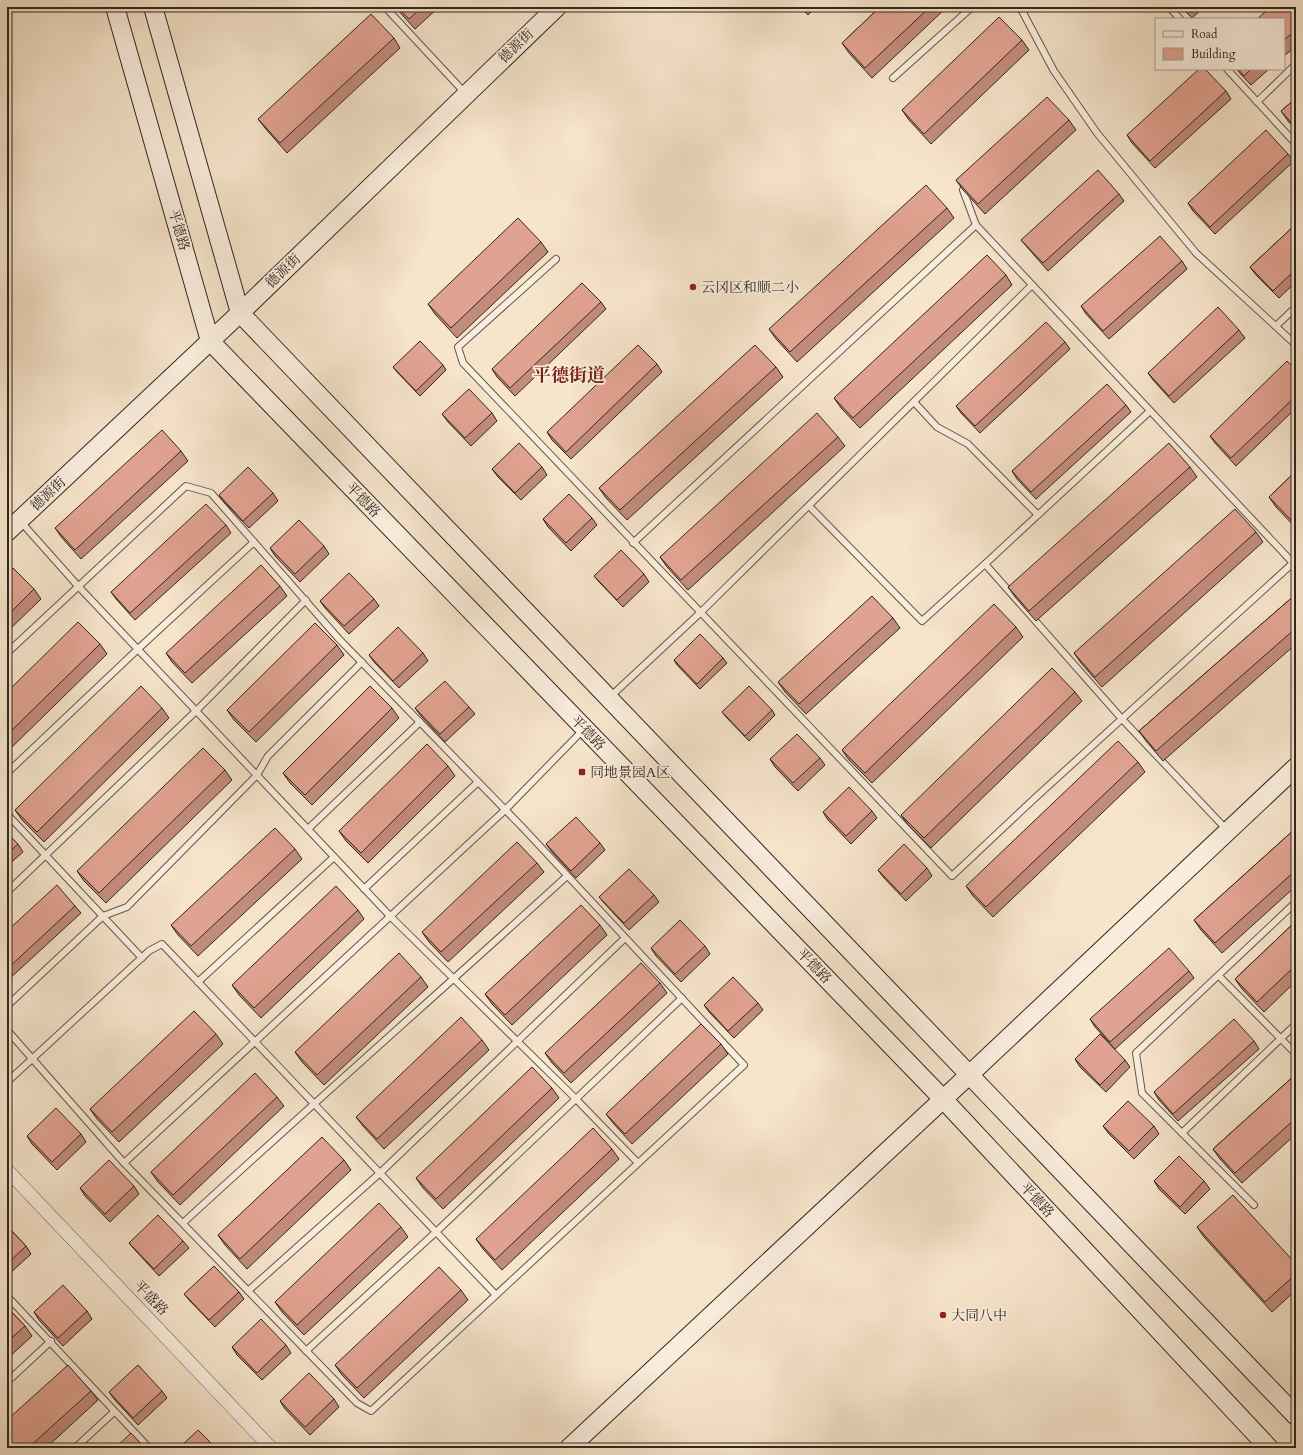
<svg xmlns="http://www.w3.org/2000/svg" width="1303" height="1455" font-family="Cardo,'Noto Serif SC',serif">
	<rect width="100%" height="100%" fill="#f6e4cb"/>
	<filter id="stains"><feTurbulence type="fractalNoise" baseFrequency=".005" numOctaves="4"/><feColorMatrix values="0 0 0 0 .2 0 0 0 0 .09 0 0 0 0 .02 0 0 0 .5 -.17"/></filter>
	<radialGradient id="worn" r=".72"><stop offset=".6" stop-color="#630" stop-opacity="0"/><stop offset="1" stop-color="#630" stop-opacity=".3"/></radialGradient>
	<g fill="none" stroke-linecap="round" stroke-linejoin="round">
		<g stroke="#635649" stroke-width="8">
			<g id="lane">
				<polyline points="385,7 466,94"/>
				<polyline points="1020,7 1054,71 1097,133 1196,253 1296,345"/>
				<polyline points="1169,7 1180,19"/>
				<polyline points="1227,69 1296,144"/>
				<polyline points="893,78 972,7"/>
				<polyline points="1257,102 1296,64"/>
				<polyline points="556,259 458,347 463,363 952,876 1035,798 1293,563 976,225 963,190"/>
				<polyline points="1276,326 1296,307"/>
				<polyline points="914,402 937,427 968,444 1038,515"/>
				<polyline points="809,506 922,621 985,564 1122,719 1227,830"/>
				<polyline points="21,522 78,586 390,916 575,1098 638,1163"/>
				<polyline points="633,543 976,225"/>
				<polyline points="985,564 1150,411"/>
				<polyline points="7,653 186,486 211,493 339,639 523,828 744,1065 371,1411 357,1403 124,1163 7,1030"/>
				<polyline points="610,697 700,613 1032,285"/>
				<polyline points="7,773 138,649 254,542"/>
				<polyline points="7,814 142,958"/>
				<polyline points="308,829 420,722"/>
				<polyline points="364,889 478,782"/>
				<polyline points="7,892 196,711 306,600"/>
				<polyline points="1219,976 1296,1054"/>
				<polyline points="198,982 334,857"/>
				<polyline points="7,1006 103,916 127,907 257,775 268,756 362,662"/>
				<polyline points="7,1082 149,951 162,944 496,1295"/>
				<polyline points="1182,1133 1296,1024"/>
				<polyline points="124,1163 505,810 584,729"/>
				<polyline points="1254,1205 1142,1093 1136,1053 1296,902"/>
				<path d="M183,1223C310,1106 440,992 567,876"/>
				<polyline points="248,1291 380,1173 625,938"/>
				<polyline points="7,1296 149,1448"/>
				<polyline points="306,1351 436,1232 682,998"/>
				<polyline points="7,1382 51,1341"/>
				<polyline points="75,1448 114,1412"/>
			</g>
		</g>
		<g stroke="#635649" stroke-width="14">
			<polyline id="street" points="7,1170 271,1448"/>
		</g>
		<g stroke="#32271e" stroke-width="20">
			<g id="secondary">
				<polyline points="115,7 210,341 943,1099 1269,1448"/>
				<polyline points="153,7 240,313 1296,1416"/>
				<polyline points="7,532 240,313 557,7"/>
				<polyline points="569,1448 969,1075 1296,767"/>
			</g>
		</g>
		<use href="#lane" stroke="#f9eddd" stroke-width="6"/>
		<use href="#street" stroke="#f9eddd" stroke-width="13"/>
		<use href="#secondary" stroke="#f9eddd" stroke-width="18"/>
	</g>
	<g fill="#c28c7d" stroke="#32271e">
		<polygon points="395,7 439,7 415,29"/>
		<polygon points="800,7 816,7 808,15"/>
		<polygon points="880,7 947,7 872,78 849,53 842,43"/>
		<polygon points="1181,7 1204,7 1192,18"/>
		<polygon points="1296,7 1296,46 1284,56 1284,19"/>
		<polygon points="394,38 400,48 287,153 265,128 258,119"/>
		<polygon points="1022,40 1029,50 931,144 909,120 902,110"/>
		<polygon points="1236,69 1269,69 1251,85"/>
		<polygon points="1226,91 1231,99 1155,168 1132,143 1127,135"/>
		<polygon points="1296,98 1296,130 1288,121 1281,111"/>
		<polygon points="1069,120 1076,130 985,214 963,190 956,180"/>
		<polygon points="1288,154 1294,161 1215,234 1193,211 1188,203"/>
		<polygon points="1119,194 1124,201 1048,271 1027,247 1021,240"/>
		<polygon points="947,208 954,218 797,362 776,339 769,329"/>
		<polygon points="1296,224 1296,282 1279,298 1256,275 1250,267"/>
		<polygon points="541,242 548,252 457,338 435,314 428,304"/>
		<polygon points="1182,261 1187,269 1109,339 1086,314 1081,306"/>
		<polygon points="1006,275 1012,285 860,428 841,408 834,398"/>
		<polygon points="601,302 606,309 515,396 497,377 492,369"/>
		<polygon points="1239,330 1245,338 1174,403 1153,380 1148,373"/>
		<polygon points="1065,342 1070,349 980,433 961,413 956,406"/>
		<polygon points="657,364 662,372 571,459 552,440 547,432"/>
		<polygon points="443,365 446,370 420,396 397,372 393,367"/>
		<polygon points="776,367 783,377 627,520 606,498 599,488"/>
		<polygon points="1296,370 1296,408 1236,466 1215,443 1210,436"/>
		<polygon points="1126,405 1131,412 1036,499 1017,479 1012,471"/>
		<polygon points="492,413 497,421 471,446 448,422 442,414"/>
		<polygon points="838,437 845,446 688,590 667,567 660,557"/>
		<polygon points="181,451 188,461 81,559 62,538 55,528"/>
		<polygon points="542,467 547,475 521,500 498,477 492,469"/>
		<polygon points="1190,467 1197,477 1036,621 1015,597 1008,587"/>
		<polygon points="1296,471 1296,528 1276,507 1269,497"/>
		<polygon points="273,493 278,501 249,528 224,502 219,495"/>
		<polygon points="592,518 597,525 571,551 548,527 543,519"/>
		<polygon points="226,525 231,533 135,620 116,599 111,592"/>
		<polygon points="1256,532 1263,542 1102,687 1081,663 1074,653"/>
		<polygon points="324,546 329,554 300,582 275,556 270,548"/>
		<polygon points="7,574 34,589 41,599 7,632"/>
		<polygon points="644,574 649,582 623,607 600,583 594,576"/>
		<polygon points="280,586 287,596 192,683 172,662 166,653"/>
		<polygon points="1296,594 1296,644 1163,761 1146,741 1139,731"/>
		<polygon points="374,599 379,606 349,634 325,608 320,601"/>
		<polygon points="893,618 900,628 806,714 785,692 778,682"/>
		<polygon points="1016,627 1023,637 872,783 849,760 842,750"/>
		<polygon points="100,644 107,654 7,752 7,692"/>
		<polygon points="337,645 344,655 256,742 234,720 227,710"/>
		<polygon points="423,653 428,661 399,688 374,662 369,655"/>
		<polygon points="723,658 727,663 700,689 677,665 674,660"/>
		<polygon points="1075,692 1082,701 931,848 908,825 901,815"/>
		<polygon points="469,707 475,714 445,742 421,716 415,708"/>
		<polygon points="162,708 169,718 44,842 22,820 15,810"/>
		<polygon points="392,708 399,718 312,805 290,783 283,773"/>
		<polygon points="772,710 775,715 749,741 726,717 722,712"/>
		<polygon points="820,758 825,765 798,791 775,767 770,759"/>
		<polygon points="1138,762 1145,772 993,917 973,896 966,886"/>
		<polygon points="448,766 455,776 368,863 346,841 339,831"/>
		<polygon points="225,770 232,780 106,903 84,881 77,871"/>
		<polygon points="872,811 877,818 851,844 828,820 823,812"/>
		<polygon points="1296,828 1296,886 1222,953 1201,930 1194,920"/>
		<polygon points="7,833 18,844 23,852 7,866"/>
		<polygon points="600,843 605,850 576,878 552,852 546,844"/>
		<polygon points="295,849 302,859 198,956 178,935 171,925"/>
		<polygon points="537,863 544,872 448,962 429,942 422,932"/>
		<polygon points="927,868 932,876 906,901 883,877 878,870"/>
		<polygon points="654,895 659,902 629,930 605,904 599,897"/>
		<polygon points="75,906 81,913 7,981 7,931"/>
		<polygon points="358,910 364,919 261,1018 239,995 232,985"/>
		<polygon points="1296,921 1296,981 1264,1012 1242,989 1235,979"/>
		<polygon points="600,925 607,935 512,1025 492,1004 485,994"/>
		<polygon points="705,946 710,954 681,982 656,956 651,948"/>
		<polygon points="1189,971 1194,978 1115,1049 1095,1027 1090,1019"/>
		<polygon points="421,977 428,987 324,1085 302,1062 295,1052"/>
		<polygon points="660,983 667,993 571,1083 552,1063 545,1053"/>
		<polygon points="758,1003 763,1010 734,1038 709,1012 704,1005"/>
		<polygon points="216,1034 223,1044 119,1142 97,1119 90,1109"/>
		<polygon points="482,1040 489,1050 384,1149 363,1126 356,1117"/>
		<polygon points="1254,1041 1259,1049 1178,1121 1159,1100 1154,1092"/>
		<polygon points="721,1044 728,1054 632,1144 613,1123 606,1114"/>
		<polygon points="1075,1059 1125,1060 1130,1067 1106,1092 1080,1067"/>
		<polygon points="1296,1074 1296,1134 1242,1183 1220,1159 1213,1149"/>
		<polygon points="552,1088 559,1098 443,1209 423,1188 416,1178"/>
		<polygon points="277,1097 284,1106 180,1205 158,1182 151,1172"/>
		<polygon points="1103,1126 1154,1126 1159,1134 1134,1159 1109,1134"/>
		<polygon points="81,1134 86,1142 57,1170 32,1144 27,1136"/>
		<polygon points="612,1149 619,1159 502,1270 483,1249 476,1239"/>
		<polygon points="344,1160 351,1170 247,1269 225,1245 218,1235"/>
		<polygon points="1154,1181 1204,1181 1210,1189 1185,1214 1159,1189"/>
		<polygon points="134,1186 139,1194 110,1222 85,1196 80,1188"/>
		<polygon points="7,1226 26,1246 31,1254 7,1276"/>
		<polygon points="401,1227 408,1237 304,1335 282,1312 275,1302"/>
		<polygon points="1197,1227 1296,1264 1296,1290 1272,1312 1204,1237"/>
		<polygon points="183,1241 189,1248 159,1276 135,1250 129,1243"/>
		<polygon points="461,1290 468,1300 364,1398 342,1375 335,1365"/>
		<polygon points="239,1292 244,1299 215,1327 190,1301 184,1294"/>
		<polygon points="7,1307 25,1326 32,1336 7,1359"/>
		<polygon points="87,1311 92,1319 63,1346 39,1320 34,1312"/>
		<polygon points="286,1345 291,1353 262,1380 237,1355 232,1347"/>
		<polygon points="91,1391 98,1400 46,1448 7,1448"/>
		<polygon points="162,1391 167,1398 138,1425 114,1399 109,1392"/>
		<polygon points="334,1399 339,1407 310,1435 285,1409 280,1401"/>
	</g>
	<g fill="#e1a391" stroke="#32271e">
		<polygon points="397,7 422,7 409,19"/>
		<polygon points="880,7 930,7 865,68 842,43"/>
		<polygon points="1183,7 1191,7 1187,11"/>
		<polygon points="1271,7 1296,7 1296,30 1284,40 1284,19 1257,19"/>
		<polygon points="371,14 394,38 280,143 258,119"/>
		<polygon points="999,17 1022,40 924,134 902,110"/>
		<polygon points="1199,69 1205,69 1226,91 1150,161 1127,135"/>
		<polygon points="1238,69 1251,69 1244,76"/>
		<polygon points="1047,97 1069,120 978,204 956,180"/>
		<polygon points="1296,98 1296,128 1281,111"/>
		<polygon points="1266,130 1288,154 1210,227 1188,203"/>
		<polygon points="1098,170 1119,194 1043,263 1021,240"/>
		<polygon points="926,185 947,208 790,352 769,329"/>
		<polygon points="518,218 541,242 451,328 428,304"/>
		<polygon points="1296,224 1296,269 1273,291 1250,267"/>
		<polygon points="1160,236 1182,261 1103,331 1081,306"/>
		<polygon points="987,255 1006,275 853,418 834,398"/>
		<polygon points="582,283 601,302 510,388 492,369"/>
		<polygon points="1218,307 1239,330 1169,396 1148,373"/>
		<polygon points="1046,322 1065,342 975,426 956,406"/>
		<polygon points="420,341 443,365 416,391 393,367"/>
		<polygon points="638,345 657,364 566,452 547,432"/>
		<polygon points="755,345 776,367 620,510 599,488"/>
		<polygon points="1287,361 1296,370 1296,396 1231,458 1210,436"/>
		<polygon points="1107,384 1126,405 1031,492 1012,471"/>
		<polygon points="469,389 492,413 465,438 442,414"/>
		<polygon points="817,413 838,437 681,580 660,557"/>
		<polygon points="162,430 181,451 75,550 55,528"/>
		<polygon points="519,443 542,467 515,493 492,469"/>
		<polygon points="1169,443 1190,467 1029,611 1008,587"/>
		<polygon points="248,467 273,493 243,521 219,495"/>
		<polygon points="1296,471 1296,514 1291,520 1269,497"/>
		<polygon points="569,494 592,518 566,543 543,519"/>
		<polygon points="206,504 226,525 130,613 111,592"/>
		<polygon points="1235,509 1256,532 1095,677 1074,653"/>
		<polygon points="299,520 324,546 295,574 270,548"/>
		<polygon points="621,550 644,574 617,600 594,576"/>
		<polygon points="261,565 280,586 185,673 166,653"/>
		<polygon points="13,568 34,589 7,616 7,574"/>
		<polygon points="349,573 374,599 344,626 320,601"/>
		<polygon points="1296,594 1296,628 1156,751 1139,731"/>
		<polygon points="872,596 893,618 799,704 778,682"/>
		<polygon points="994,604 1016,627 865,773 842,750"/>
		<polygon points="78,622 100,644 7,735 7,692"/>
		<polygon points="315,623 337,645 249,732 227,710"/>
		<polygon points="398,627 423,653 393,681 369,655"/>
		<polygon points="700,634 723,658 697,684 674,660"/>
		<polygon points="1052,668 1075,692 924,838 901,815"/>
		<polygon points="445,681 469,707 440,734 415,708"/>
		<polygon points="141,686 162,708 37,832 15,810"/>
		<polygon points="370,686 392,708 305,795 283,773"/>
		<polygon points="749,686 772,710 745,736 722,712"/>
		<polygon points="797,734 820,758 793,783 770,759"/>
		<polygon points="1118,741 1138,762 986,907 966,886"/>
		<polygon points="427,744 448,766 361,853 339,831"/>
		<polygon points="203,748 225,770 99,893 77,871"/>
		<polygon points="849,787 872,811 846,836 823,812"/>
		<polygon points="576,817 600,843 571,871 546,844"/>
		<polygon points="275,828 295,849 191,946 171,925"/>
		<polygon points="1296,828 1296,870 1215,943 1194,920"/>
		<polygon points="7,833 18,844 7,854"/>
		<polygon points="517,842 537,863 441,952 422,932"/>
		<polygon points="904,844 927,868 901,894 878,870"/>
		<polygon points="629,869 654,895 624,923 599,897"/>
		<polygon points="57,885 75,906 7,969 7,931"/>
		<polygon points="336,886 358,910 254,1008 232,985"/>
		<polygon points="581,905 600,925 505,1015 485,994"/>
		<polygon points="680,920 705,946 675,974 651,948"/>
		<polygon points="1296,921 1296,965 1257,1002 1235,979"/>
		<polygon points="1169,948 1189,971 1110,1042 1090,1019"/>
		<polygon points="399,953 421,977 317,1075 295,1052"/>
		<polygon points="641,963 660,983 564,1073 545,1053"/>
		<polygon points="733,977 758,1003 728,1031 704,1005"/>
		<polygon points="194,1011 216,1034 112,1132 90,1109"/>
		<polygon points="461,1017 482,1040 377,1139 356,1117"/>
		<polygon points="1234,1019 1254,1041 1173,1114 1154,1092"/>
		<polygon points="701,1024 721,1044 625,1134 606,1114"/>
		<polygon points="1100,1034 1125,1060 1100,1085 1075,1059"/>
		<polygon points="532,1067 552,1088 436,1199 416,1178"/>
		<polygon points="255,1073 277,1097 173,1195 151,1172"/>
		<polygon points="1296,1074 1296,1118 1235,1173 1213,1149"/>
		<polygon points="1128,1101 1154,1126 1129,1151 1103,1126"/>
		<polygon points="56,1108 81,1134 52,1162 27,1136"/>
		<polygon points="593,1128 612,1149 495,1260 476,1239"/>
		<polygon points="322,1137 344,1160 240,1259 218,1235"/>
		<polygon points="1179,1156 1204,1181 1180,1207 1154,1181"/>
		<polygon points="109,1160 134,1186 105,1214 80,1188"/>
		<polygon points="1233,1195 1296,1264 1296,1274 1265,1302 1197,1227"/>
		<polygon points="379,1203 401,1227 297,1325 275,1302"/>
		<polygon points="158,1215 183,1241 154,1269 129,1243"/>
		<polygon points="7,1226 26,1246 7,1264"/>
		<polygon points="1296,1235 1296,1246 1291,1240"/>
		<polygon points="214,1266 239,1292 209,1320 184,1294"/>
		<polygon points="439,1267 461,1290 357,1388 335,1365"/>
		<polygon points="63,1285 87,1311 58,1338 34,1312"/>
		<polygon points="7,1307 25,1326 7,1342"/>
		<polygon points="261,1319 286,1345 257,1373 232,1347"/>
		<polygon points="68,1365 91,1391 28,1448 7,1448 7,1420"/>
		<polygon points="138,1365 162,1391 133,1418 109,1392"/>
		<polygon points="309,1373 334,1399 305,1427 280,1401"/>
		<polygon points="198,1430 216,1448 179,1448"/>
		<polygon points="131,1433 145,1448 115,1448"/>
	</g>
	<g fill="#8f2418" stroke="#f9eddd" stroke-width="1.5">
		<circle cx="693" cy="287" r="4"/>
		<rect x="578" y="768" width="8" height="8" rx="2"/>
		<circle cx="943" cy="1315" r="4"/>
	</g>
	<g text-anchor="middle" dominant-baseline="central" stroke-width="3.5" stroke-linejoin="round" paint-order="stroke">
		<g font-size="14" fill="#32271e" stroke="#f9eddd">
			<text transform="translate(516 46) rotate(-44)">德源街</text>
			<text transform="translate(179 230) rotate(74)">平德路</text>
			<text transform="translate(283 271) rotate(-44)">德源街</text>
			<text transform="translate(48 494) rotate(-43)">德源街</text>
			<text transform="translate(363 500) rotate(46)">平德路</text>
			<text transform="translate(588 733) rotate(46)">平德路</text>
			<text transform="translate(814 966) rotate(46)">平德路</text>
			<text transform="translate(1037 1200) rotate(47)">平德路</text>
			<text transform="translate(151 1298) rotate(46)">平盛路</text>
		</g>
		<g font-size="14" fill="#32271e" stroke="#f9eddd" text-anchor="start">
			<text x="701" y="287">云冈区和顺二小</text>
			<text x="590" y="772">同地景园A区</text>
			<text x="951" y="1315">大同八中</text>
		</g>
		<g font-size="18" font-weight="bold" fill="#7a1f14" stroke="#f9eddd">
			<text x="569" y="375">平德街道</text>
		</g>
	</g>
	<rect width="1303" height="1455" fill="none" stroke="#f6e4cb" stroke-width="24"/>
	<rect x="8" y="8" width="1287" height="1439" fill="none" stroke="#32271e" stroke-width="2"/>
	<rect x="12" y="12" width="1279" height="1431" fill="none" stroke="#32271e"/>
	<rect x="1155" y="18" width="130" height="52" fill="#f9eddd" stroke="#a99e91"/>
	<rect x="1163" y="31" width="20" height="6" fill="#f9eddd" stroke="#a99e91"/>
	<text x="1191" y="38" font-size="12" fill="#32271e">Road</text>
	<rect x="1163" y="48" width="20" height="12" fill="#e1a391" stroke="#a99e91"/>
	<text x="1191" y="58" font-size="12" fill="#32271e">Building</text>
	<rect width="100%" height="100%" filter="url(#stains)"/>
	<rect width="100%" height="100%" fill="url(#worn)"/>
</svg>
